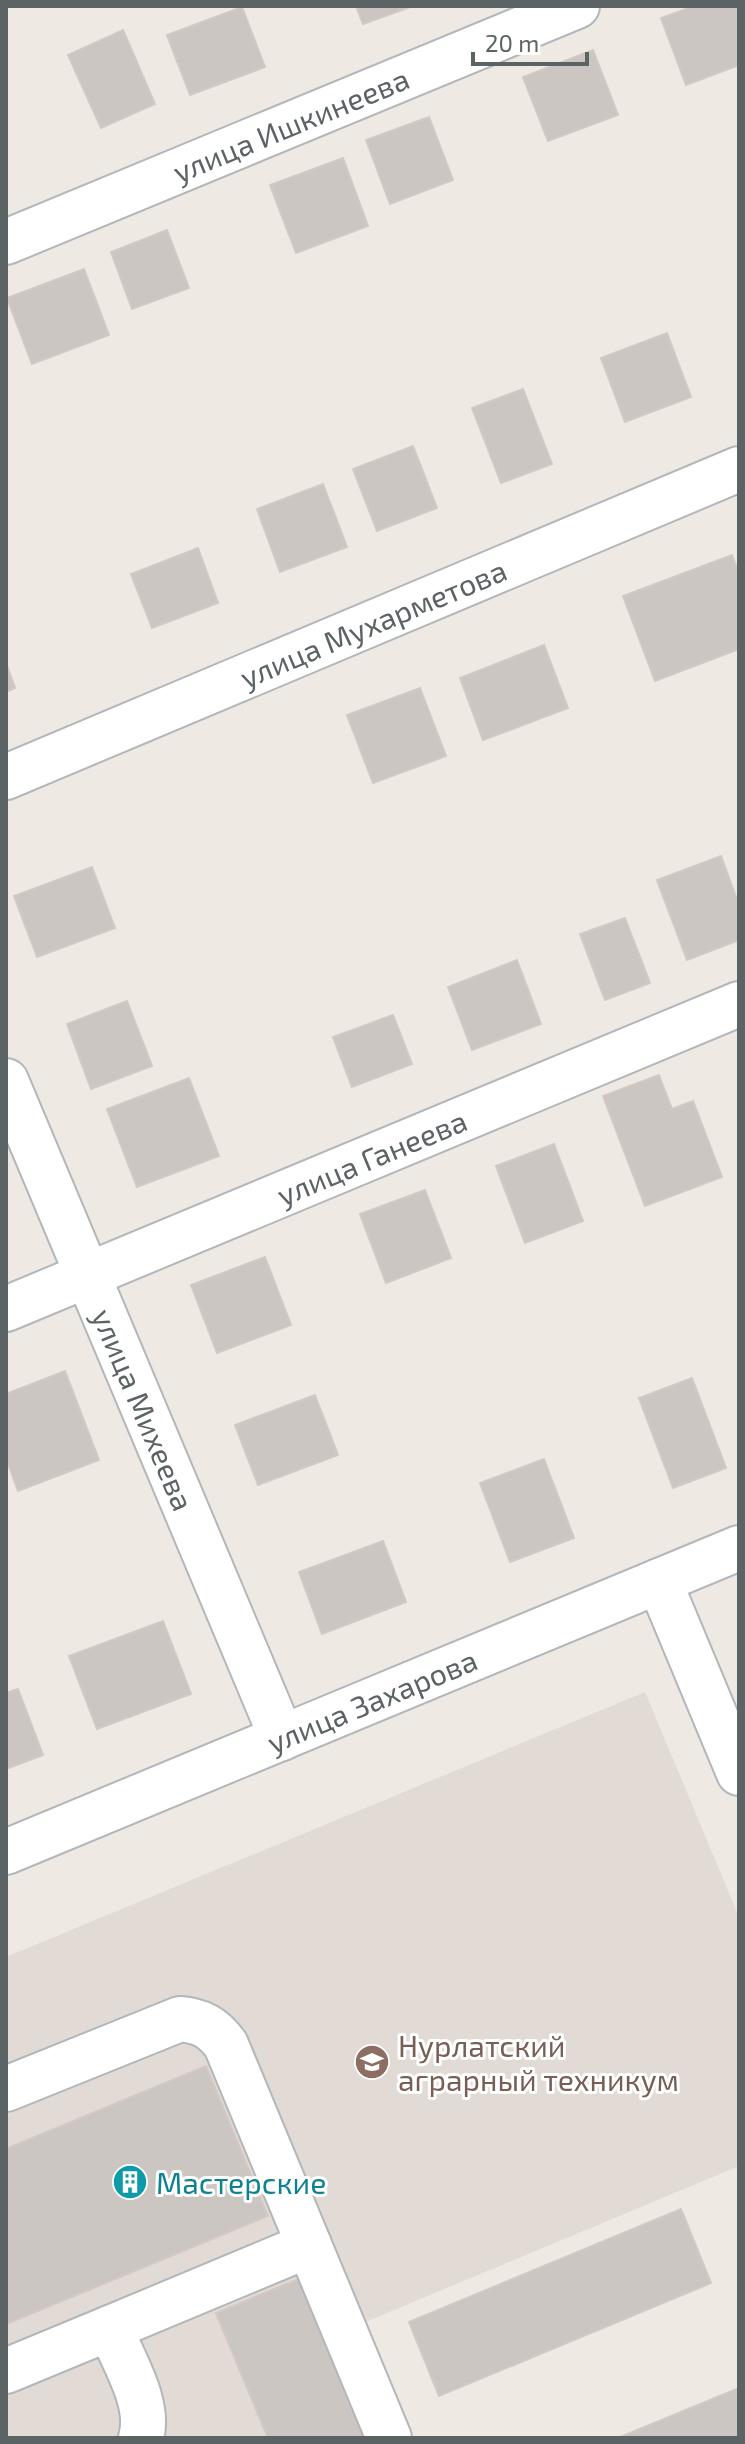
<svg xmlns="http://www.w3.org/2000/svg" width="745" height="2444" font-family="'Exo 2',sans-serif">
	<rect width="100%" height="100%" fill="#efe9e4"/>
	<polygon fill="#e1dad5" points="645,1692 739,1917 739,2166 358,2325 404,2438 6,2438 6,1957"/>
	<g fill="#ccc6c3" stroke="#d4c8c2" stroke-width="2">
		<polygon points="356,6 413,6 363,24"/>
		<polygon points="694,6 739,6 739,65 686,85 661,18"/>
		<polygon points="242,7 265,67 190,95 167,35"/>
		<polygon points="123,30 155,104 101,128 68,55"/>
		<polygon points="593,50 618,115 548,141 523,77"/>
		<polygon points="429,117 453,180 390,204 366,140"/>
		<polygon points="343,158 368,226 296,253 270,185"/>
		<polygon points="167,230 189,288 132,309 111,252"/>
		<polygon points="84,269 109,335 32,364 7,298"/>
		<polygon points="667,333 691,397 625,422 601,358"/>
		<polygon points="523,389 552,464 501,483 472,408"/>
		<polygon points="413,446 437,508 377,531 353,469"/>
		<polygon points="323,484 347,547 280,572 257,509"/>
		<polygon points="198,548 218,603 152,628 131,574"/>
		<polygon points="732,555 739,574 739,649 655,681 623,596"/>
		<polygon points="544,645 568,708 483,740 460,678"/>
		<polygon points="6,663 15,688 6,692"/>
		<polygon points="420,688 446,756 373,783 347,715"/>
		<polygon points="721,856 739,905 739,940 687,960 657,880"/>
		<polygon points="92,867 115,928 37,957 14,896"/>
		<polygon points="625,918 650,983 605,1000 580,934"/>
		<polygon points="517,960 541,1024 472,1050 448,987"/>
		<polygon points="127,1001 152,1066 91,1089 67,1024"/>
		<polygon points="393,1015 412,1064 352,1087 333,1037"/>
		<polygon points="659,1075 672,1109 693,1101 722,1177 645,1206 603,1096"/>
		<polygon points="189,1078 219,1156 137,1187 107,1109"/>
		<polygon points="554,1144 583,1221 525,1243 496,1166"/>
		<polygon points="425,1190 451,1258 386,1283 360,1214"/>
		<polygon points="265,1257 291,1325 217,1353 191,1285"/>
		<polygon points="65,1371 99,1460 18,1491 6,1458 6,1394"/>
		<polygon points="692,1378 726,1468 673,1488 639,1398"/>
		<polygon points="315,1395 338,1455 258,1485 235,1425"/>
		<polygon points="544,1459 574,1538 510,1562 480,1483"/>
		<polygon points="383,1541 406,1602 322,1634 299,1572"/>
		<polygon points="163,1621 191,1694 97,1729 69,1656"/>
		<polygon points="18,1689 43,1755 6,1769 6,1693"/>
		<polygon points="206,2066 268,2216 6,2324 6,2149"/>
		<polygon points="681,2209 711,2283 439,2396 409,2322"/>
		<polygon points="301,2278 367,2438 268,2438 216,2313"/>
		<polygon points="739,2388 739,2438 618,2438"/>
	</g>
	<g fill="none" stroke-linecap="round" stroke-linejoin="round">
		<g stroke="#b2b7b9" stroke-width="48">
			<g id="minor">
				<path id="s1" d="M6,242L577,6"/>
				<path id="s2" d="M6,777L739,469"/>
				<path id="s3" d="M6,1081L282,1738"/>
				<path id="s4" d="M6,1309L739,1004"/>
				<polyline points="659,1581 739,1773"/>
				<path id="s5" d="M6,1852L739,1548"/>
				<path d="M6,2089L180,2019C201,2021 213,2027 226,2045L389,2438"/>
				<polyline points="110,2328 309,2245"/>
				<path d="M6,2371L110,2328C123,2361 151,2403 141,2438"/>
			</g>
		</g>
		<use href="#minor" stroke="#fff" stroke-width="44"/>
	</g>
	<defs>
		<g id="university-disc" transform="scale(1.8)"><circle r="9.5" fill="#8d6e63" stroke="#fff"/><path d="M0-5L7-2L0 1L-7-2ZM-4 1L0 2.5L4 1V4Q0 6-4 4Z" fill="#fff"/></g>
		<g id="building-disc" transform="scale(1.8)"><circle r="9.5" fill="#0f9aa8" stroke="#fff"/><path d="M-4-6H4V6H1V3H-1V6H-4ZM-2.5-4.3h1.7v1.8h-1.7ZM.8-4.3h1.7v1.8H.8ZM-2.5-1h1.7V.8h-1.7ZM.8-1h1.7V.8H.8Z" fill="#fff"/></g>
	</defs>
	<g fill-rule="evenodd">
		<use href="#university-disc" x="372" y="2062"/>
		<use href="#building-disc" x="130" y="2182"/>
	</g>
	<g text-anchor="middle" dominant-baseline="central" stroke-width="6" stroke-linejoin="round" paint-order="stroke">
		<g font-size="30" fill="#5c6365" stroke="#fff">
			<text stroke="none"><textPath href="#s1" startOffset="308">улица Ишкинеева</textPath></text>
			<text stroke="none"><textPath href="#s2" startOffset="398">улица Мухарметова</textPath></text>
			<text stroke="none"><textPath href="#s4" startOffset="396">улица Ганеева</textPath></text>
			<text stroke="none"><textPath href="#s3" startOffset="356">улица Михеева</textPath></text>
			<text stroke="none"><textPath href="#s5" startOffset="396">улица Захарова</textPath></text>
		</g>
		<g font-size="30" fill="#785e54" stroke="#fff" text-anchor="start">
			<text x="398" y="2045">Нурлатский<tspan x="398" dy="34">аграрный техникум</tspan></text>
		</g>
		<g font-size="30" fill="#0d838f" stroke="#fff" text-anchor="start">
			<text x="156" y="2182">Мастерские</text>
		</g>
	</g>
	<rect width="745" height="2444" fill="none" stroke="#5c6365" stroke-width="16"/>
	<path d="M473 52v12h114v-12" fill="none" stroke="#5c6365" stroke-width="4"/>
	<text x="485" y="52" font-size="24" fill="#5c6365" stroke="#ffffff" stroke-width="6" paint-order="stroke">20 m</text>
</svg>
